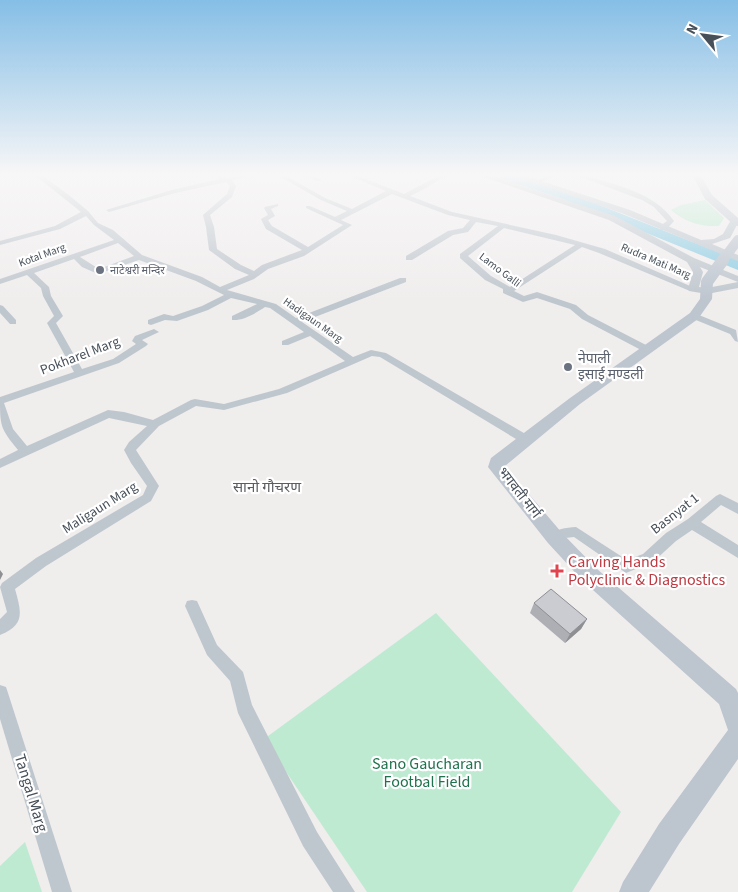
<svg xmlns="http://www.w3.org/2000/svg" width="738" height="892" font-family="'Source Sans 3','Noto Sans Devanagari',sans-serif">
	<rect width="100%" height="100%" fill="#f0eded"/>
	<g fill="#bfead2">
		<path d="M705,200L724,218L719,226C701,227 685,222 671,210L681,205Z"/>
		<polygon points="436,613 621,812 572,892 367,892 264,739"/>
		<polygon points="25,842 42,892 0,892 0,866"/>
	</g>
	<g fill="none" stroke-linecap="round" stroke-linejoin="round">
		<polygon fill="#90cde3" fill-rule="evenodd" points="499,176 517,176 569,193 738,260 738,270 560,198 501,179"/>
		<g fill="#bfc7ce" fill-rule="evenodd">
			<path d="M36,176H43L70,196L88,211L98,223L113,230L142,255L202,277L220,287L249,275L235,269L209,250L206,227L203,215L227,194L230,186L226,182L175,193L109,212L106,210L172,190L220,179L215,176L227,178L246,176L232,180L236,186L232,197L210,215L214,227L217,249L241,265L254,271L262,265L302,250L266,229L261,219L268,215L264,208L265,207L278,204V206L271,209L275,216L268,220L272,226L308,247L343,225L306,208V206H310L335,217L347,211L321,200L279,176H286L325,198L352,209L386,191L350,176H358L404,194L438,176H445L426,188L410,196L452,212L556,235L605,249L697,289L693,291H690L599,253L582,247L514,291L524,296L537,292L576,305L588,315L646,345L655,346L657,348L652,351L641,350L582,319L570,309L537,298L523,302L503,293V289L485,280L460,258V254L498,226L476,222L468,232L453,235L412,260H406V256L448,231L463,228L470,220L448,215L392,194L341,220L352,225L304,256L268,269L254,279L227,290L276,304L296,318L400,278H406V282L302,322L353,357L371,350L386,353L529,436L531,439L529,442H521L380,357L372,356L287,393L224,410L196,406L159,426L136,450L159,486L151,501L46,566L15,589C21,611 26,625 0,635V619L7,612L0,587L2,583L36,558L143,495L147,486L131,463L124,450L129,442L147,426L109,418L0,468V459L18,450C0,428 0,426 0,397L74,372L47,323L54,316L43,296L41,288L27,275L0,284V279L114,240L94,225L86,216L60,229L0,245V241L55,226L81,212ZM504,228L575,245L510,287L491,276L468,256ZM118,243L134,256L99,269L80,257ZM74,259L82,267L98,274L139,260L196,281L224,295L202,306L173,316L164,314L148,320V324L151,325L165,320L177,321L208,310L231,298L257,304L232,316V320C243,321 256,313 265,307L270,308L304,332L282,341V345H288L310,336L345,361L279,389L224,404L195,399L191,400L153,420L124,412L108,410L27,446L13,429L4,403L119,363L146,346L148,344L142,340L159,332L154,329L135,336L132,341L136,344L113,359L82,369L56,323L63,316L51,296L49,287L34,273Z"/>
			<polygon points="308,176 315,176 321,180 316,181"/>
			<polygon points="547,176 555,176 539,183 534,182"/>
			<path d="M578,176H586C617,185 655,193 674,221L666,230H660V226L667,221L654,207L642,200Z"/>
			<polygon points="0,305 3,306 16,320 16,324 10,324 0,313"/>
			<polygon points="694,313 736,330 738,342 735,341 730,334 691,318 691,314"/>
			<path d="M720,494L738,503V514L721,505L701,522L738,545V558L692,530L676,541L653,562L626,573L574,537L565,538L555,543L550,542L548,538C554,528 566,528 576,527L627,560L643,554L666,533L688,519L716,496Z"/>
			<polygon points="192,600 197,601 217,645 243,672 252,705 317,832 355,892 333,892 303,846 238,713 230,681 207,655 185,606 187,601"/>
			<polygon points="0,685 6,687 8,693 72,892 52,892 0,719"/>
		</g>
		<g fill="#bfc7ce" fill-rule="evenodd">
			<polygon points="481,176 492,176 615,216 694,258 738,276 738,282 700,267 703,272 699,287 707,288 738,282 738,288 707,294 689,291 688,289 693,272 687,262 609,220"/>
			<polygon points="515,176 526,176 630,210 701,240 714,239 723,234 732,218 738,218 738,223 730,238 712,244 738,255 738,261 624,214"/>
		</g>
		<g fill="#bdc5cf" fill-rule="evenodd">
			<polygon points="693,176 701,176 712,195 738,218 738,226 734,225 705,199"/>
			<polygon points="707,278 713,282 712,299 698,319 580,404 505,466 562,533 597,569 736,689 738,693 738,759 679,844 649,892 619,892 623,882 659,824 728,730 719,704 583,581 548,543 488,467 491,458 570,398 690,313 700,299 701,282"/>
		</g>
		<polyline stroke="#bdc5cf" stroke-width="10" points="722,261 738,240"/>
		<polyline stroke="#bdc5cf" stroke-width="12" points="707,282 723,260"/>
	</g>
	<polygon fill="#aeafb5" points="534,603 587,619 581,629 565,643 530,613"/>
	<g fill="#8d8f93">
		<polygon points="0,570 3,574 0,580"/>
		<polygon points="587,619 581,629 565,643 570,634"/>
	</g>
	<polygon fill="#caccd2" stroke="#8d8f93" points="551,589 587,619 570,634 534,603"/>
	<linearGradient id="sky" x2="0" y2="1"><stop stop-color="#85bee6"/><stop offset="0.58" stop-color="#f8f7f7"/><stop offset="1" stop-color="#f8f7f7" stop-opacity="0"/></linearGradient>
	<rect width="738" height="301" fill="url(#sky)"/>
	<g fill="#6b7280" stroke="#fff" stroke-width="2">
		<circle cx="100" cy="270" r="5"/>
		<circle cx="568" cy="367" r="5"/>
	</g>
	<path fill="#e0444e" stroke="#fff" stroke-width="2" d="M554.5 563.5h5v5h5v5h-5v5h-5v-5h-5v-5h5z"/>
	<g text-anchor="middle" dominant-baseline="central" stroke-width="4.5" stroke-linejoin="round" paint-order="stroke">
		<g font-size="11" fill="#475059" stroke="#fff">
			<text transform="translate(42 255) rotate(-20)">Kotal Marg</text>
			<text transform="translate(656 261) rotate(23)">Rudra Mati Marg</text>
			<text transform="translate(500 270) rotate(37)">Lamo Galli</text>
			<text transform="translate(313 320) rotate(35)">Hadigaun Marg</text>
		</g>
		<g font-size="11" fill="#5b616d" stroke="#fff" text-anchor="start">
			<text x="110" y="270">नाटेश्वरी मन्दिर</text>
		</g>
		<g font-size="14" fill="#475059" stroke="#fff">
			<text transform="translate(80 356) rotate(-21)">Pokharel Marg</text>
			<text transform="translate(519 493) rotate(52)">भगवती मार्ग</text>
			<text transform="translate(100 508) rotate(-32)">Maligaun Marg</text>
			<text transform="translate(675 514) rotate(-38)">Basnyat 1</text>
		</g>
		<g font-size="14" fill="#5b616d" stroke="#fff" text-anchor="start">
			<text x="578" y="359">नेपाली<tspan x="578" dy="16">इसाई मण्डली</tspan></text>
		</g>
		<g font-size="15" fill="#5b5d61" stroke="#fff">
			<text x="267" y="487">सानो गौचरण</text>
		</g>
		<g font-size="16" fill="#be3a42" stroke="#fff" text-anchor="start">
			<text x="568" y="562">Carving Hands<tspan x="568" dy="18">Polyclinic &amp; Diagnostics</tspan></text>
		</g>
		<g font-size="16" fill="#1f724d" stroke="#fff">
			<text x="427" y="764">Sano Gaucharan<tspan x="427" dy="18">Footbal Field</tspan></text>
		</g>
		<g font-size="16" fill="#475059" stroke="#fff">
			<text transform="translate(31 793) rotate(73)">Tangal Marg</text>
		</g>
	</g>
	<g transform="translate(703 35) rotate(299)" stroke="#ffffff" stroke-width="4" paint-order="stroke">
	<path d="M0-4L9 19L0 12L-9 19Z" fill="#475059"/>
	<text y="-8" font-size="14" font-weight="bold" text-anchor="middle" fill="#475059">N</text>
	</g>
</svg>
